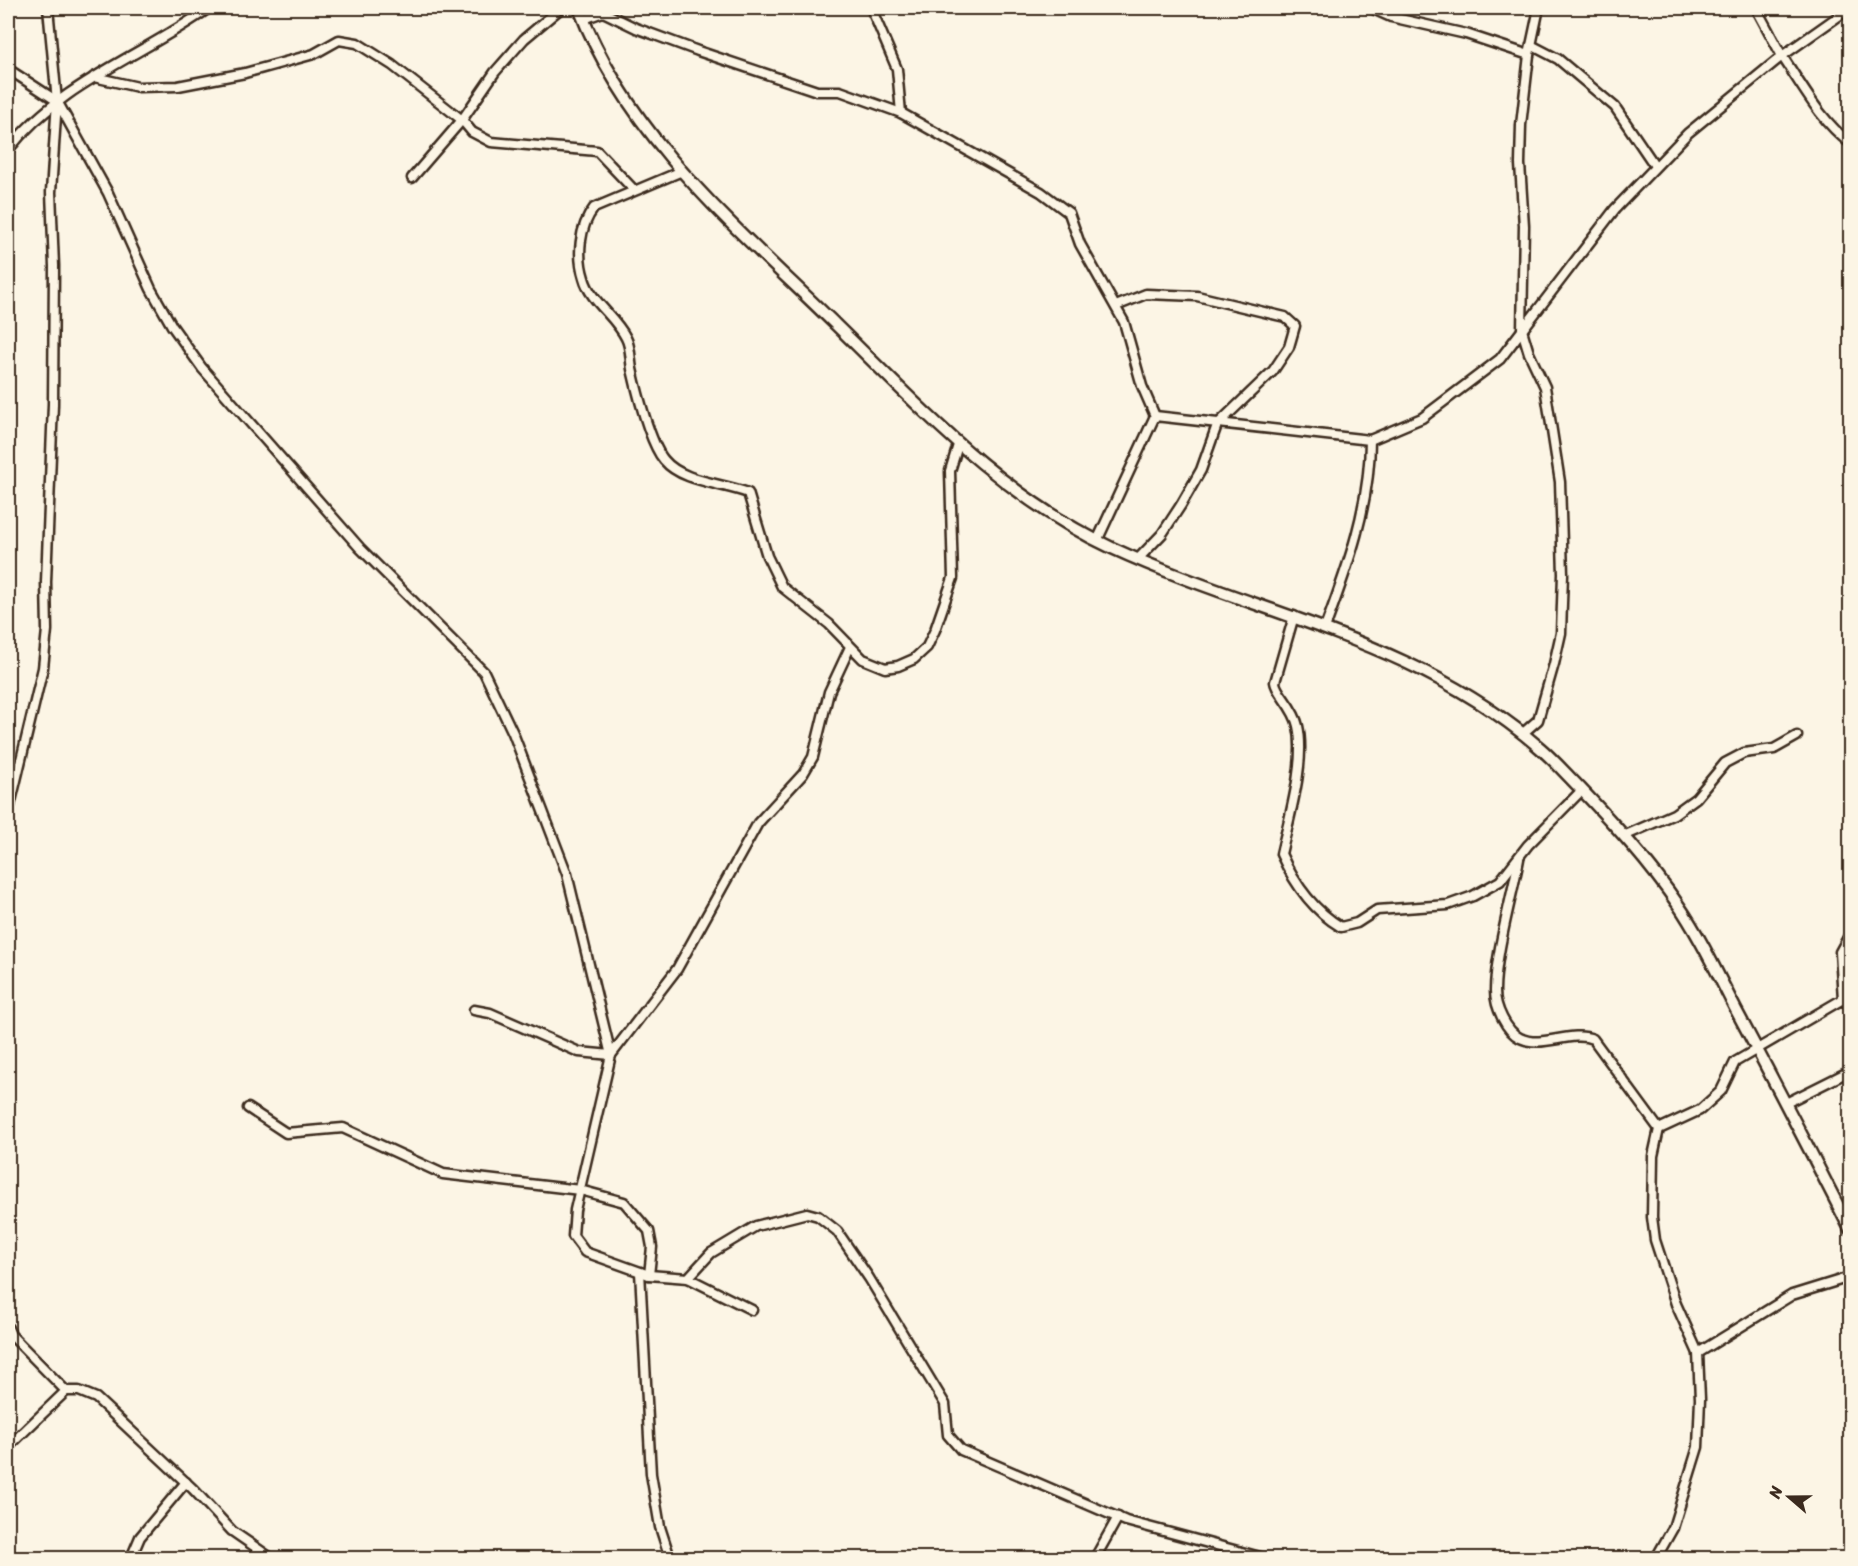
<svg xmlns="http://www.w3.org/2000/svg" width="1858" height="1566" font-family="Sriracha,sans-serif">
	<rect width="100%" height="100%" fill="#fcf5e5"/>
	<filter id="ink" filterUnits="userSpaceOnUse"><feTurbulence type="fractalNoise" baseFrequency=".0167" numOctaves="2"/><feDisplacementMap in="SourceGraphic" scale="12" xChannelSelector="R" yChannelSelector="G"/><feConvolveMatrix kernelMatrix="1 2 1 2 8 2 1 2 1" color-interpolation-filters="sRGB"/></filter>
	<g filter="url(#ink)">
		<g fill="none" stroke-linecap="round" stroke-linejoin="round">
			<g stroke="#3b2a1e" stroke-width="13">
				<g id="minor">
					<polyline points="871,8 897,69 901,113"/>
					<polyline points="1371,8 1391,17 1466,34 1529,55"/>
					<path d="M1850,8L1782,56C1803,87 1820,120 1850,143"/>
					<polyline points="603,12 636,28 698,51 817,91 840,91 901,113 1041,192 1069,213 1080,244 1124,322 1142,386 1155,416"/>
					<polyline points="584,19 603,12 606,8"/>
					<polyline points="1531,45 1558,59 1615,107 1655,166"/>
					<polyline points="8,69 57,101 108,193 151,289 172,326 202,368 360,548 484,672 513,733 567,874 611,1055"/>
					<polyline points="94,77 138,87 178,86 245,73 314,54 339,40 357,43 392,65 462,120 472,132 491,142 597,151 634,190"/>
					<path d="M8,150C60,83 142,56 209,8"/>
					<path d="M682,171L594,208C579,227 577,256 584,278C590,301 615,316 626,338C631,347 630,359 632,369C637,391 650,443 664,460C682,482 723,483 748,493L767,556L782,587L829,624L863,659L885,668L898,666L914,659L927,647L935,630L953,578L950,471L958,445"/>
					<polyline points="412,178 462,120 495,72 524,39 561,8"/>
					<polyline points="1116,306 1146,294 1197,296 1285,317 1295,326 1289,347 1273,371 1217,425 1201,470 1181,505 1162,534 1138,559"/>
					<polyline points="1097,541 1155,416 1370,440 1422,418 1500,359 1615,209 1688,133 1782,56 1756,8"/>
					<path d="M1294,616L1275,682C1276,693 1294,707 1298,726C1306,762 1289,818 1281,854C1294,883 1314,911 1341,927L1357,923L1377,910L1448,905L1473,896L1500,881L1528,845L1582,790"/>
					<path d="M1325,628C1348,566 1370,506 1370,440"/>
					<polyline points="1522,734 1538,720 1554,664 1561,633 1563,574 1560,482 1550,418 1545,387 1529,353 1522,330 1524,226 1520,164 1521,125 1529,55 1539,8"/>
					<polyline points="8,814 43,668 47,630 46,582 53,404 54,266 51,192 57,101 48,8"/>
					<polyline points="1626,835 1674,814 1696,798 1725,763 1744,753 1774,749 1797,736"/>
					<path d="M1519,859C1512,897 1495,955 1495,991C1495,1007 1506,1031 1520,1038C1542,1049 1571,1030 1593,1039L1659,1129"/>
					<polyline points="1843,999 1840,952 1850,934"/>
					<polyline points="474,1010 490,1013 579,1052 611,1055"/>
					<polyline points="1786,1103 1850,1071"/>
					<polyline points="248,1108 286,1133 343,1128 443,1174 580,1190 624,1202 649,1231 652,1247 649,1275"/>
					<polyline points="640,1272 651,1474 660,1527 670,1558"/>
					<polyline points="688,1278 711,1253 756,1226 807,1213 818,1216 837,1231 869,1278 945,1404 948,1435 961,1450 1126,1521 1264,1558"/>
					<polyline points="752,1310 688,1278 649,1275 585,1252 573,1236 575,1210 611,1055 677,969 758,823 803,774 813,757 829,692 850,647"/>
					<polyline points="8,1328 11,1335 66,1391"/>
					<polyline points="1698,1353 1792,1295 1850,1277"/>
					<polyline points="8,1447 66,1391 79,1391 96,1398 193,1489 232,1531 271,1558"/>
					<polyline points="131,1558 140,1537 186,1482"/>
					<polyline points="1095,1558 1118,1517"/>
					<polyline points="1656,1558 1673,1528 1698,1447 1700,1399 1698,1353 1676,1304 1655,1240 1652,1217 1653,1156 1659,1129 1700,1110 1721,1091 1735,1062 1843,999 1850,1006"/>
				</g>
			</g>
			<g stroke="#3b2a1e" stroke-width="15">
				<path id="major" d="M579,8C629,139 738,229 836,325C921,408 1001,496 1112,548C1257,615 1416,639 1540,748C1554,760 1566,774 1579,787C1615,825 1649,862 1679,906C1701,938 1718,975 1736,1010C1775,1083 1813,1156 1850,1229"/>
			</g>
			<use href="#minor" stroke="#fcf5e5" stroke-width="8"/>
			<use href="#major" stroke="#fcf5e5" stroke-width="10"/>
		</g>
	</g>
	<rect width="1858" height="1566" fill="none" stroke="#fcf5e5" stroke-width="30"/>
	<rect x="15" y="15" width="1828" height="1536" fill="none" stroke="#3b2a1e" stroke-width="2" filter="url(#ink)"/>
	<g transform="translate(1789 1497) rotate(290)" stroke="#fcf5e5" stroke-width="4.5" paint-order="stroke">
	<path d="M0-4.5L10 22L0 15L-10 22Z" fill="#3b2a1e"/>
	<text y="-9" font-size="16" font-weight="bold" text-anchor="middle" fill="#3b2a1e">N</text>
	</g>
</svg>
